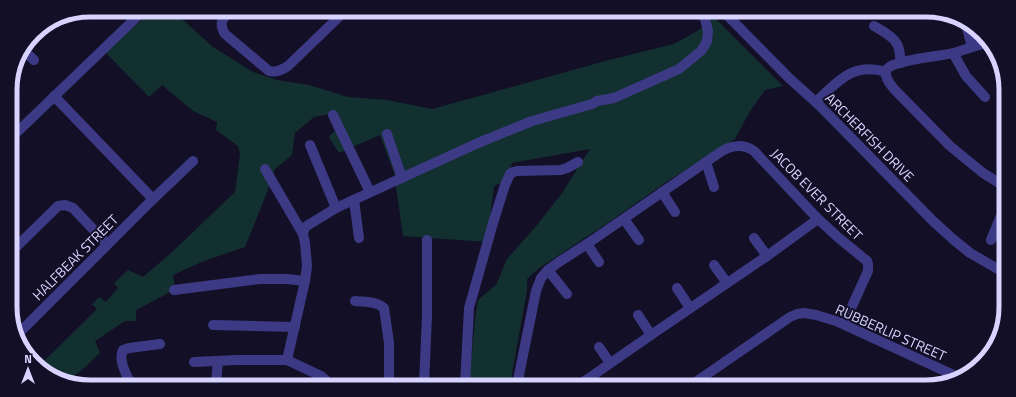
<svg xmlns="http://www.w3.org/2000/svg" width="1016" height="397" font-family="'Titillium Web',sans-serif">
	<rect width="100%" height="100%" fill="#130f26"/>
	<polygon fill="#12302f" points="153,10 169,10 183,20 213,47 253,72 277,80 309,85 348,97 387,100 432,109 609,60 674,44 699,30 713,16 783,86 765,90 749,113 735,139 665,183 609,222 538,269 527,279 527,291 510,385 469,385 475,319 478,300 496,285 507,259 537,225 562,193 590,149 512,163 505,181 494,186 487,242 403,236 394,173 380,135 339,153 329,137 339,126 331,114 314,117 295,133 292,155 275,169 266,195 245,247 204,261 173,275 175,288 163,296 136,310 136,321 125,321 95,341 100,353 82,370 64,383 39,366 97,309 92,304 99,297 106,302 118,288 114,283 128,270 143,277 171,253 235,192 240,154 238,146 216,130 217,122 193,111 162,85 149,97 105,52"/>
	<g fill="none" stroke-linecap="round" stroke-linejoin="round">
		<g stroke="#3d3a85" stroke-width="10">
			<path d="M230,11C223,18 218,23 225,34L269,71C276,73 282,70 288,66L345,11"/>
			<polyline points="725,13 789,78 819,105 933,221 954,240 970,253 1003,272"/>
			<polyline points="966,24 972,47"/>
			<path d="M874,26C881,30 893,36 897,44C900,49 900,57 901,63"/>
			<path d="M990,42C978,45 966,49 954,53C941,56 894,60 887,69C883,76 890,84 894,89L950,146L983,173L1004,186"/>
			<polyline points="22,49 34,60"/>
			<polyline points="953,53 966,76 985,97"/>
			<polyline points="54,96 153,199"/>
			<path d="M816,102C838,81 853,62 886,72"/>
			<polyline points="333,115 370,192"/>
			<polyline points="387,134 402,178"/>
			<polyline points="10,139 144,10"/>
			<polyline points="310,145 336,208"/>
			<polyline points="706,162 714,187"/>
			<polyline points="265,169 303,234"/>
			<polyline points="662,192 675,212"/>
			<polyline points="354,200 359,238"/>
			<polyline points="624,219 639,240"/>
			<polyline points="754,238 767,256"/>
			<polyline points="991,240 1003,211"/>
			<polyline points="587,244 599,262"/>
			<polyline points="11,252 55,209 58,206 65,205 73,208 107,244"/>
			<polyline points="714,265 727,283"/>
			<polyline points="548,270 567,294"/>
			<polyline points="677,288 690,308"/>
			<polyline points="174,290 260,279 287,279 305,281"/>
			<path d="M355,301C365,302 376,301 384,308L389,343V384"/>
			<polyline points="638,315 651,335"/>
			<polyline points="213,325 295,327"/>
			<polyline points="17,335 153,199 193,161"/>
			<polyline points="599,347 610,363"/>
			<polyline points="287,360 305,281 307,266 305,243 303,234 305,227 336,208 478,143 532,121 578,108 592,104 597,101 614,98 679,69 702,50 707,41 708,31 705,19 701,13"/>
			<polyline points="194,362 237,360 287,360 321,376 330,384"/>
			<path d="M130,383C126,373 118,360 123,350L129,348L160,344"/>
			<polyline points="216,383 218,361"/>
			<polyline points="424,384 427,316 427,240"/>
			<polyline points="465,385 469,308 493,223 505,185 510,174 513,172 517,171 561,170 567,168 578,162"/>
			<path d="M517,385L536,291L541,278L548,270L559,262L587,244L722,151C732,145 744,144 754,151L818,219L840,239L867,261L868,264V271L844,324"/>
			<polyline points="579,385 651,335 767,256 818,219"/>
			<polyline points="690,386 790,317 797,314 804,313 816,315 836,321 958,377"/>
			<polyline points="803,386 810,386"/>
		</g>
	</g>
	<g text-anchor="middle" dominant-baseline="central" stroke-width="4" stroke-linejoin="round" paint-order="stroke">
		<g font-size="14" fill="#d9d4ff" stroke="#130f26">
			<text transform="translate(870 137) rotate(45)">ARCHERFISH DRIVE</text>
			<text transform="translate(817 194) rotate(45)">JACOB EVER STREET</text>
			<text transform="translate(75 257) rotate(-45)">HALFBEAK STREET</text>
			<text transform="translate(891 332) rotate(24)">RUBBERLIP STREET</text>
		</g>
	</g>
	<path d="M0 0H1016V397H0ZM90 17H926A73 73 0 0 1 999 90V307A73 73 0 0 1 926 380H90A73 73 0 0 1 17 307V90A73 73 0 0 1 90 17Z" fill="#130f26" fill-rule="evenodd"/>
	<path fill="none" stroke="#d9d4ff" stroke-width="5" d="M90 17H926A73 73 0 0 1 999 90V307A73 73 0 0 1 926 380H90A73 73 0 0 1 17 307V90A73 73 0 0 1 90 17Z"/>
	<g transform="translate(28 369)" stroke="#130f26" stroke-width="3" paint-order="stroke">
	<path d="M0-3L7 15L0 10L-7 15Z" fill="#d9d4ff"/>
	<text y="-6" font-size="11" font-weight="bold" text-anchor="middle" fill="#d9d4ff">N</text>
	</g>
</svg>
